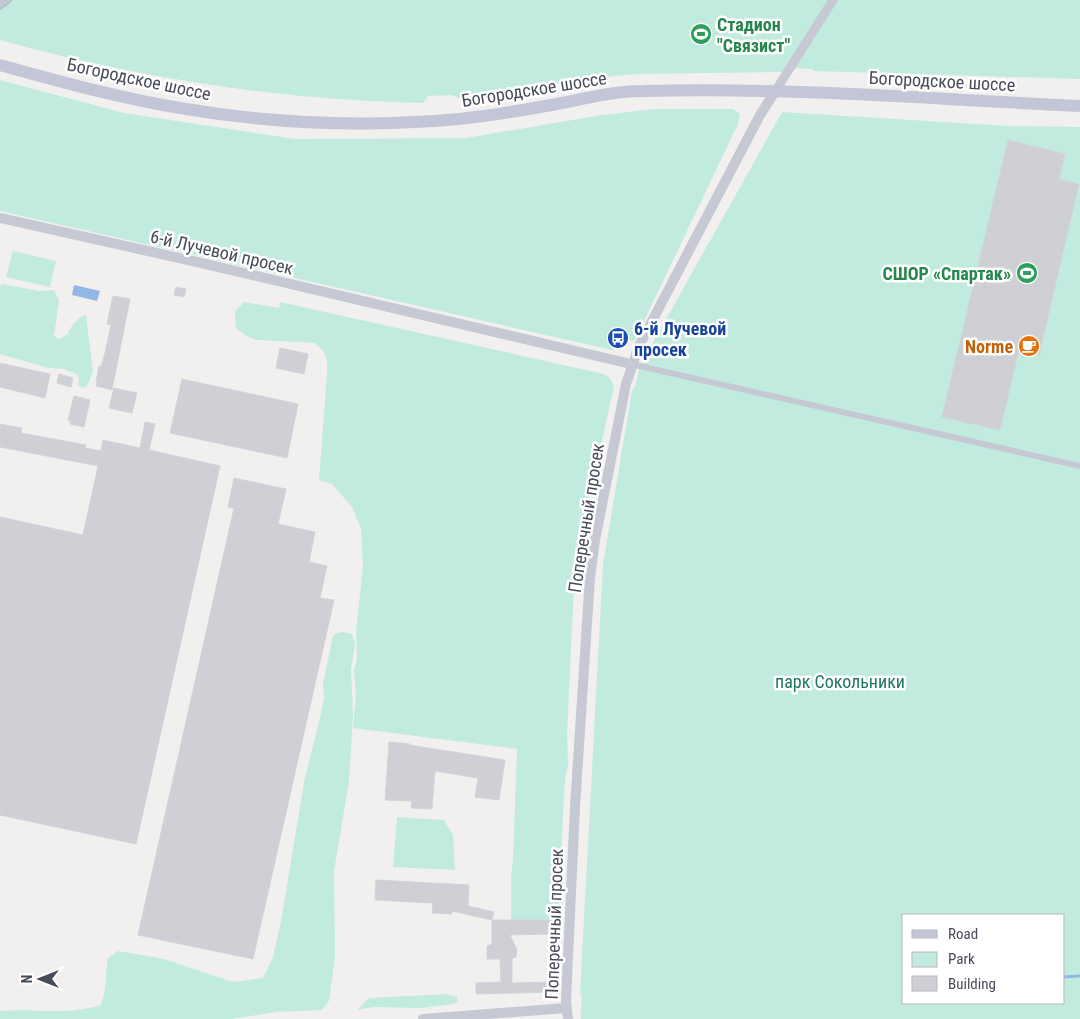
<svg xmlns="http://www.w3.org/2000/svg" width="1080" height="1019" font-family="'Roboto Condensed',sans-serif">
	<rect width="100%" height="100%" fill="#f1f0ef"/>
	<g fill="#c1ebdf" fill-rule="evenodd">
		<path d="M0,0H1080V79L813,71V69L786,68L783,72L638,74L592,78L544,87L458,98L452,95L428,96L423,103C280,100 137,78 0,40Z"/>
		<polygon points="0,80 124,113 296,139 466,138 602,115 653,109 733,109 740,114 738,124 635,340 622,341 612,350 0,211"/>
		<path d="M782,112L1009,126L1080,127V1019H581C579,1009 584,1001 580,992L603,565L632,390L635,387L640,366ZM904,915H1064V1003H904Z"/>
		<polygon points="13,251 56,261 50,287 6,277"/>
		<path d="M2,284L39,291L54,290L59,300L54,336L59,339L68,334C71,325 77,318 86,315L93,371L87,386L83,388L78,385L79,380L78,375L64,369L48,368L0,354V287Z"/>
		<polygon points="244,302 279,308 280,302 604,374 610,378 614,386 575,564 567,734 568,765 565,780 558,913 551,920 511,921 511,876 513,860 517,749 353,728 356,697 354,670 357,659 356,631 363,566 361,529 352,507 332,484 319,480 327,373 327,361 323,350 314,343 256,340 245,335 236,328 235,311"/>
		<path d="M343,632L352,634L355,645L351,669L353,715L349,781L334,871L335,956L329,1001L322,1010L277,1012L231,1019H0V1011C36,1008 65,1016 101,1005C107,990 105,974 108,958L118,951L164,959L233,982L263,978L273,957L281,922L304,782L319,722L324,698L323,684L333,636L337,633Z"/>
		<polygon points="397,817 444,820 453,835 455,870 393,867"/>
		<polygon points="447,994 457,997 458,1002 453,1004 421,1008 373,1007 357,1010 369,998"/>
	</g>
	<polygon fill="#92b7e4" points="74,285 100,291 97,301 72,295"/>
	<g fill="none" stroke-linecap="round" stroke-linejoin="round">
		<polyline stroke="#92b7e4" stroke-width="3" points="1064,977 1080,976"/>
	</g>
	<g fill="#cfd0d6" stroke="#d3d3da">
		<polygon points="1008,140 1065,154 1059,179 1079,184 1039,355 1019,350 1000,430 942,417"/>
		<polygon points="176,287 186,289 184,297 174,295"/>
		<polygon points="113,296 130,299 112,390 96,386 97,382 96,382 99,366 101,367 105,353 111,325 107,324"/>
		<polygon points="280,348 308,354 304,374 276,368"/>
		<polygon points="0,363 50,374 45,398 0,387"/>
		<polygon points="59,374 73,378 71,387 57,383"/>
		<polygon points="182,379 298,404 287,458 170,433"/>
		<polygon points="114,388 137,393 132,413 109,408"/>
		<polygon points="74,396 90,400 84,427 70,424 71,421 68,420"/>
		<polygon points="145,422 155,424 149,450 220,466 136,844 0,815 0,517 83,535 98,466 0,447 0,424 22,428 21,433 86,445 85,448 101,451 103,440 140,448"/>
		<polygon points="234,478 286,489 278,524 315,532 309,562 327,566 320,598 334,600 253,959 138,935 234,508 228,507"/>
		<polygon points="389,742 410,744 409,745 505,760 499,800 475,797 478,778 435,771 432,809 411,808 412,801 385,800"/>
		<polygon points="376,880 469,885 468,906 494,912 492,920 452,911 452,914 432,913 433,903 375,900"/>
		<polygon points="492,920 551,920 551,934 510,935 517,950 516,957 512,959 512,983 552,982 553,992 476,994 476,983 501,982 500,959 487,959 487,946 492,944"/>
	</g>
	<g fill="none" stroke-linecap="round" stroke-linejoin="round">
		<polyline stroke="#c6c9d4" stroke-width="6" points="631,364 1080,466"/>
		<g stroke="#c6c9d4" stroke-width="9">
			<polyline points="0,5 7,0"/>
			<polyline points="776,90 833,0"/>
		</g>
		<g stroke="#c6c9d4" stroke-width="10">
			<polyline points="0,218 197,262 631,364"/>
			<polyline points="423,1019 566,1008"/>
			<polyline points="568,1019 566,1000 575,807 590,577 595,540 626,384 639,346 760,115 776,90"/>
		</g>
		<path stroke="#c3c6d6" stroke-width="12" d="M0,65C61,82 123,99 186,109C275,124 369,127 459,119C495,115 531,109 567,102C592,97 617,91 643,91C789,87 934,99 1080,106"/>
		<polyline stroke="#b1b2b8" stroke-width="1" points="0,9 12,0"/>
	</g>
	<defs>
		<g id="stadium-disc" transform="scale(1.125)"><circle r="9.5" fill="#2e9e5b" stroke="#fff"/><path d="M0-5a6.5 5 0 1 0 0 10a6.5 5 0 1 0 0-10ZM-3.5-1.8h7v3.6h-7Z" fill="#fff"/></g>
		<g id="bus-disc" transform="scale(1.125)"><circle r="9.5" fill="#1a4fb4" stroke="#fff"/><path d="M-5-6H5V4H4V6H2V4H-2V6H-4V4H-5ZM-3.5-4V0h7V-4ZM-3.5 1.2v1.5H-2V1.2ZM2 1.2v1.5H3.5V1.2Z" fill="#fff"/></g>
		<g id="cafe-disc" transform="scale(1.125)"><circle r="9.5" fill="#e8710a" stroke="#fff"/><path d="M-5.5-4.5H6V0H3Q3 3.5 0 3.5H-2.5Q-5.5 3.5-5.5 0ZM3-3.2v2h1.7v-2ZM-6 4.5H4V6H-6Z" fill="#fff"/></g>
	</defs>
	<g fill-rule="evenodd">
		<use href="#stadium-disc" x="701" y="34"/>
		<use href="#stadium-disc" x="1027" y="273"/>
		<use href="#bus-disc" x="618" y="338"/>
		<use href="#cafe-disc" x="1029" y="346"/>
	</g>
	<g text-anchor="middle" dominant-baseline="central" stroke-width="5" stroke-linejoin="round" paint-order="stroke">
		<g font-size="18" font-weight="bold" fill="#27864d" stroke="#fff" text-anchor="start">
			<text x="717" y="24">Стадион<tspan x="717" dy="21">"Связист"</tspan></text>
			<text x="1011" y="273" text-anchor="end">СШОР «Спартак»</text>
		</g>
		<g font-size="18" fill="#484c5a" stroke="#fff">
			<text transform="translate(139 79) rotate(12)">Богородское шоссе</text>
			<text transform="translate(942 81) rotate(3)">Богородское шоссе</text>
			<text transform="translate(534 89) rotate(-9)">Богородское шоссе</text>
			<text transform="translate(222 252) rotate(13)">6-й Лучевой просек</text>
			<text transform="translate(586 518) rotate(-81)">Поперечный просек</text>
			<text transform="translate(554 924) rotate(-88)">Поперечный просек</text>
		</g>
		<g font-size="18" font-weight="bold" fill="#164399" stroke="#fff" text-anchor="start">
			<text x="634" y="328">6-й Лучевой<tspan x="634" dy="21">просек</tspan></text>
		</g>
		<g font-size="18" font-weight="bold" fill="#c56008" stroke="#fff" text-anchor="end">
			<text x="1013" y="346">Norme</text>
		</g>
		<g font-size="18" fill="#1f7667" stroke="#fff">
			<text x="840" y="681">парк Сокольники</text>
		</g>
	</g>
	<rect x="902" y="914" width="162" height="90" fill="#ffffff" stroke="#b6b7bd"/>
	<rect x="912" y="930" width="25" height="8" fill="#c3c6d6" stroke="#b6b7bd"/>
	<text x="948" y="939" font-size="15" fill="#484c5a">Road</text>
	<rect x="912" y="952" width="25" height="15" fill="#c1ebdf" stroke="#b6b7bd"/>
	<text x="948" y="964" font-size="15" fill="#484c5a">Park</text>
	<rect x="912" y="976" width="25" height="15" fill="#cfd0d6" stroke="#b6b7bd"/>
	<text x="948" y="989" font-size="15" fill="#484c5a">Building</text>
	<g transform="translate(40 979) rotate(270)" stroke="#ffffff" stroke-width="4" paint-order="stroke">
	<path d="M0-4L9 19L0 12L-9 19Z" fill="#484c5a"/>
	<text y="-8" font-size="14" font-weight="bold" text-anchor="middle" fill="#484c5a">N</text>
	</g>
</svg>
